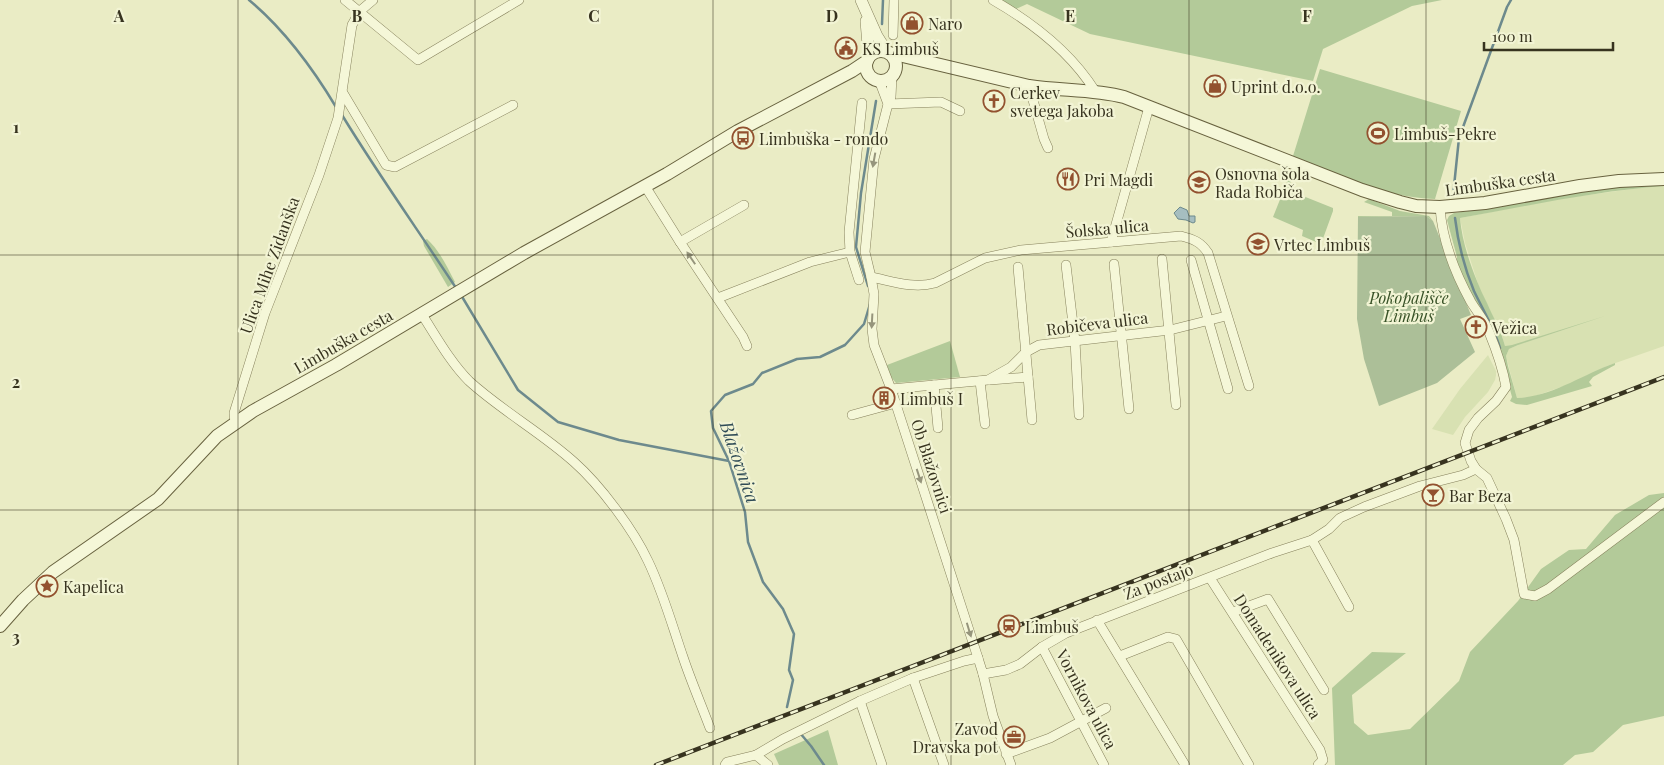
<svg xmlns="http://www.w3.org/2000/svg" width="1664" height="765" font-family="'Playfair Display',serif">
	<rect width="100%" height="100%" fill="#eaecc5"/>
	<g fill="#d8e1b2">
		<polygon points="1664,186 1664,346 1607,366 1570,384 1532,397 1517,398 1506,356 1509,349 1518,345 1505,346 1502,336 1479,287 1465,243 1460,218 1558,199 1640,188"/>
		<polygon points="1488,355 1496,371 1496,375 1495,380 1488,392 1465,417 1453,435 1432,429 1460,389"/>
	</g>
	<g fill="#b3ca99">
		<polygon points="996,0 1442,0 1412,6 1323,49 1313,81 1090,34 1027,4 1014,10"/>
		<path d="M1320,69L1461,111L1435,199C1386,198 1339,174 1293,156Z"/>
		<polygon points="1289,177 1292,178 1288,190 1333,208 1333,211 1321,244 1302,236 1303,230 1273,217"/>
		<path d="M1664,183V186C1595,191 1528,206 1460,218C1462,245 1475,279 1487,303C1493,317 1501,330 1505,346L1512,345L1605,316L1518,345L1509,349L1506,356L1508,366L1517,398C1554,396 1581,375 1615,363V365L1593,377L1589,382L1592,386L1527,405L1516,404L1510,401L1512,397L1509,386L1475,303L1456,264L1457,257L1447,220L1449,216L1454,213L1505,206L1578,191Z"/>
		<polygon points="1369,199 1400,211 1429,216 1433,221 1426,216 1358,217 1358,216 1392,216 1392,212 1364,202"/>
		<path d="M427,239C440,251 447,267 455,282L448,287L424,246L423,241Z"/>
		<polygon points="950,341 960,377 896,383 891,377 887,365"/>
		<polygon points="1664,493 1664,716 1623,725 1593,752 1575,755 1563,765 1335,765 1332,688 1372,652 1406,653 1352,695 1354,723 1368,735 1410,729 1459,681 1470,652 1518,601 1541,569 1569,550 1586,549 1615,515 1649,495"/>
		<polygon points="828,730 838,765 779,765 774,754"/>
	</g>
	<polygon fill="#acbf98" points="1426,216 1433,221 1471,315 1460,319 1475,352 1437,383 1379,406 1364,359 1357,319 1358,217"/>
	<polygon fill="#a6bec0" stroke="#6d8a8d" points="1180,207 1187,210 1189,216 1195,216 1195,222 1193,223 1186,220 1178,219 1174,213"/>
	<g fill="none" stroke-linecap="round" stroke-linejoin="round">
		<g stroke="#6d8a8d" stroke-width="2.5">
			<path d="M249,0C285,30 312,67 336,107"/>
			<polyline points="882,24 883,0"/>
			<path d="M342,115C378,174 418,230 456,288"/>
			<polyline points="1453,196 1459,138 1507,7 1511,0"/>
			<path d="M1455,218C1458,243 1464,267 1474,291C1483,310 1494,328 1500,348"/>
			<polyline points="868,286 856,247 861,193 876,101"/>
			<polyline points="461,295 518,390 558,422 619,440 729,461"/>
			<polyline points="787,707 793,680 789,670 794,634 783,609 763,582 748,542 745,512 729,461 713,428 711,411 725,395 753,384 762,373 797,359 820,357 845,345 864,324 870,304"/>
			<polyline points="800,733 811,746 824,765"/>
		</g>
		<g stroke="#86815c" stroke-width="10">
			<g id="minor">
				<polyline points="345,0 418,60 519,0"/>
				<path d="M993,0C1033,23 1070,51 1095,91"/>
				<polyline points="893,35 894,0"/>
				<polyline points="892,76 891,97 888,104 941,102 960,111"/>
				<polyline points="879,80 888,104 874,159 865,252 871,277 874,294 872,329 874,345 891,389 978,658"/>
				<polyline points="1029,86 1044,139 1048,148"/>
				<polyline points="343,93 386,165 395,167 513,105"/>
				<polyline points="645,186 680,242 743,337 747,346"/>
				<path d="M1440,207C1442,240 1455,273 1471,302C1477,312 1485,321 1489,332C1496,349 1503,369 1506,387L1496,401L1478,418L1469,430L1465,443L1471,461L1476,469L1487,478L1506,519L1514,540L1524,594L1535,596L1548,589L1664,502"/>
				<polyline points="680,242 744,205"/>
				<polyline points="1111,242 1149,107"/>
				<polyline points="1162,259 1176,405"/>
				<polyline points="1191,260 1228,389"/>
				<polyline points="1114,264 1129,409"/>
				<polyline points="1066,265 1075,341 1079,415"/>
				<polyline points="1018,267 1032,420"/>
				<path d="M871,277C892,281 913,289 935,283L985,258L1021,250L1181,236C1193,239 1201,242 1208,253L1249,386"/>
				<polyline points="859,280 850,252 849,232 862,103"/>
				<polyline points="718,298 810,262 850,252"/>
				<path d="M421,313C436,336 450,362 469,381C502,411 542,433 574,462C600,485 633,529 648,561C663,592 672,625 683,657C691,681 701,704 710,728"/>
				<polyline points="990,380 1028,377"/>
				<polyline points="980,381 985,424"/>
				<polyline points="934,385 938,428"/>
				<polyline points="891,389 988,380 1011,367 1026,352 1039,345 1170,330 1226,316"/>
				<polyline points="852,415 896,403"/>
				<polyline points="235,423 234,413 265,313 319,175 338,118 352,25 360,11 373,0"/>
				<polyline points="1312,540 1349,607"/>
				<polyline points="1210,578 1320,750 1323,760 1318,765"/>
				<polyline points="1233,612 1268,599 1324,690"/>
				<polyline points="1097,620 1185,765"/>
				<polyline points="1042,647 1104,765"/>
				<polyline points="1120,656 1168,637 1176,639 1249,765"/>
				<polyline points="983,674 993,716 1011,765"/>
				<polyline points="913,678 944,765"/>
				<polyline points="860,701 882,765"/>
				<polyline points="1006,754 1050,738 1106,708"/>
				<polyline points="756,755 768,765"/>
				<polyline points="725,765 727,762 756,755 783,739 860,701 913,678 964,661 978,658 983,674 1006,670 1020,664 1042,647 1066,633 1272,553 1312,540 1329,529 1340,518 1364,507 1420,486 1463,475 1476,469"/>
			</g>
		</g>
		<g stroke="#86815c" stroke-width="12">
			<g id="tertiary">
				<polyline points="861,0 877,36 887,52"/>
				<polyline points="866,21 869,57"/>
			</g>
		</g>
		<g stroke="#68623f" stroke-width="14">
			<g id="secondary">
				<circle cx="881" cy="66" r="15"/>
				<path d="M890,53L1029,86C1061,91 1093,89 1124,97L1362,190L1400,202L1416,206L1440,207L1485,203L1580,186L1619,181L1664,179"/>
				<polyline points="0,626 23,600 53,572 158,499 217,436 253,411 336,365 524,253 667,174 738,131 852,71 867,61"/>
			</g>
		</g>
		<use href="#minor" stroke="#f5f7d8" stroke-width="9"/>
		<use href="#tertiary" stroke="#f5f7d8" stroke-width="11"/>
		<use href="#secondary" stroke="#f5f7d8" stroke-width="12"/>
		<g stroke="#37331f" stroke-width="4.5">
			<polyline id="rail" points="656,765 1664,377"/>
		</g>
		<use href="#rail" stroke="#f2f4d4" stroke-width="2.5" stroke-dasharray="8" stroke-linecap="butt"/>
	</g>
	<defs><path id="oneway-solid" d="M-6-.8H1V-3.2L6.5 0L1 3.2V.8H-6Z" transform="scale(1.25)"/></defs>
	<g fill="#96957c">
		<use href="#oneway-solid" transform="translate(874 160) rotate(100)"/>
		<use href="#oneway-solid" transform="translate(691 258) rotate(-124)"/>
		<use href="#oneway-solid" transform="translate(872 321) rotate(93)"/>
		<use href="#oneway-solid" transform="translate(919 476) rotate(72)"/>
		<use href="#oneway-solid" transform="translate(969 630) rotate(73)"/>
	</g>
	<path fill="none" stroke="#37331f" stroke-width="1" stroke-opacity="0.55" d="M238,0V765M475,0V765M713,0V765M951,0V765M1189,0V765M1426,0V765M0,255H1664M0,510H1664"/>
	<defs>
		<g id="shop-ring" transform="scale(1.125)"><circle r="9.5" fill="#f2f4d4" stroke="#92512f" stroke-width="1.5"/><path d="M-5-2.5h2.3a2.7 3.5 0 0 1 5.4 0H5L5.5 6h-11ZM-1.5-2.5h3a1.5 2.3 0 0 0-3 0Z" fill="#92512f"/></g>
		<g id="civic-ring" transform="scale(1.125)"><circle r="9.5" fill="#f2f4d4" stroke="#92512f" stroke-width="1.5"/><path d="M-.6-6.5H3V-4.5H.6V-3L4-1V1h2V6H-6V1h2V-1L-.6-3ZM-1.2 2.5V6h2.4V2.5Z" fill="#92512f"/></g>
		<g id="church-ring" transform="scale(1.125)"><circle r="9.5" fill="#f2f4d4" stroke="#92512f" stroke-width="1.5"/><path d="M-1.2-6h2.4v3.5h3.3v2.4h-3.3V6h-2.4V-.1h-3.3v-2.4h3.3Z" fill="#92512f"/></g>
		<g id="stadium-ring" transform="scale(1.125)"><circle r="9.5" fill="#f2f4d4" stroke="#92512f" stroke-width="1.5"/><path d="M0-5a6.5 5 0 1 0 0 10a6.5 5 0 1 0 0-10ZM-3.5-1.8h7v3.6h-7Z" fill="#92512f"/></g>
		<g id="bus-ring" transform="scale(1.125)"><circle r="9.5" fill="#f2f4d4" stroke="#92512f" stroke-width="1.5"/><path d="M-5-6H5V4H4V6H2V4H-2V6H-4V4H-5ZM-3.5-4V0h7V-4ZM-3.5 1.2v1.5H-2V1.2ZM2 1.2v1.5H3.5V1.2Z" fill="#92512f"/></g>
		<g id="restaurant-ring" transform="scale(1.125)"><circle r="9.5" fill="#f2f4d4" stroke="#92512f" stroke-width="1.5"/><path d="M-5-6h1v4h1v-4h1v4h1v-4h1v5L-1.5 .5V6h-2V.5L-5-1ZM5-6V6H3V1.5H1.5Q1.5-4 5-6Z" fill="#92512f"/></g>
		<g id="school-ring" transform="scale(1.125)"><circle r="9.5" fill="#f2f4d4" stroke="#92512f" stroke-width="1.5"/><path d="M0-5L7-2L0 1L-7-2ZM-4 1L0 2.5L4 1V4Q0 6-4 4Z" fill="#92512f"/></g>
		<g id="building-ring" transform="scale(1.125)"><circle r="9.5" fill="#f2f4d4" stroke="#92512f" stroke-width="1.5"/><path d="M-4-6H4V6H1V3H-1V6H-4ZM-2.5-4.3h1.7v1.8h-1.7ZM.8-4.3h1.7v1.8H.8ZM-2.5-1h1.7V.8h-1.7ZM.8-1h1.7V.8H.8Z" fill="#92512f"/></g>
		<g id="bar-ring" transform="scale(1.125)"><circle r="9.5" fill="#f2f4d4" stroke="#92512f" stroke-width="1.5"/><path d="M-6-5H6L.8 .8V4.5H3.5V6h-7V4.5H-.8V.8Z" fill="#92512f"/></g>
		<g id="sight-ring" transform="scale(1.125)"><circle r="9.5" fill="#f2f4d4" stroke="#92512f" stroke-width="1.5"/><path d="M0-6L1.8-2.2L6-1.7L2.9 1.2L3.7 5.4L0 3.3L-3.7 5.4L-2.9 1.2L-6-1.7L-1.8-2.2Z" fill="#92512f"/></g>
		<g id="station-ring" transform="scale(1.125)"><circle r="9.5" fill="#f2f4d4" stroke="#92512f" stroke-width="1.5"/><path d="M-3-6H3Q5-6 5-4V2Q5 4 3 4L4.5 6H3L1.5 4h-3L-3 6H-4.5L-3 4Q-5 4-5 2V-4Q-5-6-3-6ZM-3.5-4v3h7v-3ZM-3.5 1v1.5H-2V1ZM2 1v1.5H3.5V1Z" fill="#92512f"/></g>
		<g id="office-ring" transform="scale(1.125)"><circle r="9.5" fill="#f2f4d4" stroke="#92512f" stroke-width="1.5"/><path d="M-6-3h4V-5.5h4V-3h4V5H-6ZM-1-4.5V-3h2v-1.5ZM-6 0V1H6V0Z" fill="#92512f"/></g>
	</defs>
	<g fill-rule="evenodd">
		<use href="#shop-ring" x="912" y="23"/>
		<use href="#civic-ring" x="846" y="48"/>
		<use href="#shop-ring" x="1215" y="86"/>
		<use href="#church-ring" x="994" y="101"/>
		<use href="#stadium-ring" x="1378" y="133"/>
		<use href="#bus-ring" x="743" y="138"/>
		<use href="#restaurant-ring" x="1068" y="179"/>
		<use href="#school-ring" x="1199" y="182"/>
		<use href="#school-ring" x="1258" y="244"/>
		<use href="#church-ring" x="1476" y="327"/>
		<use href="#building-ring" x="884" y="398"/>
		<use href="#bar-ring" x="1433" y="495"/>
		<use href="#sight-ring" x="47" y="586"/>
		<use href="#station-ring" x="1009" y="626"/>
		<use href="#office-ring" x="1014" y="737"/>
	</g>
	<g text-anchor="middle" dominant-baseline="central" stroke-width="4.5" stroke-linejoin="round" paint-order="stroke">
		<g font-size="16" fill="#37331f" stroke="#f2f4d4" text-anchor="start">
			<text x="928" y="23">Naro</text>
			<text x="862" y="48">KS Limbuš</text>
			<text x="1231" y="86">Uprint d.o.o.</text>
			<text x="1010" y="92">Cerkev<tspan x="1010" dy="18">svetega Jakoba</tspan></text>
			<text x="1394" y="133">Limbuš-Pekre</text>
			<text x="759" y="138">Limbuška - rondo</text>
			<text x="1215" y="173">Osnovna šola<tspan x="1215" dy="18">Rada Robiča</tspan></text>
			<text x="1084" y="179">Pri Magdi</text>
			<text x="1274" y="244">Vrtec Limbuš</text>
			<text x="1492" y="327">Vežica</text>
			<text x="900" y="398">Limbuš I</text>
			<text x="1449" y="495">Bar Beza</text>
			<text x="63" y="586">Kapelica</text>
			<text x="1025" y="626">Limbuš</text>
			<text x="998" y="728" text-anchor="end">Zavod<tspan x="998" dy="18">Dravska pot</tspan></text>
		</g>
		<g font-size="16" fill="#37331f" stroke="#f2f4d4">
			<text transform="translate(1500 182) rotate(-8)">Limbuška cesta</text>
			<text transform="translate(1107 228) rotate(-5)">Šolska ulica</text>
			<text transform="translate(269 265) rotate(-70)">Ulica Mihe Zidanška</text>
			<text transform="translate(1097 323) rotate(-7)">Robičeva ulica</text>
			<text transform="translate(343 341) rotate(-30)">Limbuška cesta</text>
			<text transform="translate(932 466) rotate(72)">Ob Blažovnici</text>
			<text transform="translate(1158 581) rotate(-21)">Za postajo</text>
			<text transform="translate(1278 656) rotate(57)">Domadenikova ulica</text>
			<text transform="translate(1087 699) rotate(62)">Vornikova ulica</text>
		</g>
		<g font-size="16" font-style="italic" fill="#385227" stroke="#f2f4d4">
			<text x="1409" y="297">Pokopališče<tspan x="1409" dy="18">Limbuš</tspan></text>
		</g>
		<g font-size="18" font-style="italic" fill="#2f4b56" stroke="#f2f4d4">
			<text transform="translate(740 462) rotate(71)">Blažovnica</text>
		</g>
	</g>
	<g font-size="16" text-anchor="middle" font-weight="bold" fill="#37331f" stroke="#f2f4d4" stroke-width="4.5" stroke-linejoin="round" paint-order="stroke">
		<text x="119" y="22">A</text>
		<text x="357" y="22">B</text>
		<text x="594" y="22">C</text>
		<text x="832" y="22">D</text>
		<text x="1070" y="22">E</text>
		<text x="1307" y="22">F</text>
		<text x="16" y="133">1</text>
		<text x="16" y="388">2</text>
		<text x="16" y="643">3</text>
	</g>
	<path d="M1484 42v8h129v-8" fill="none" stroke="#37331f" stroke-width="2.5"/>
	<text x="1492" y="42" font-size="15" fill="#37331f" stroke="#f2f4d4" stroke-width="4" paint-order="stroke">100 m</text>
</svg>
